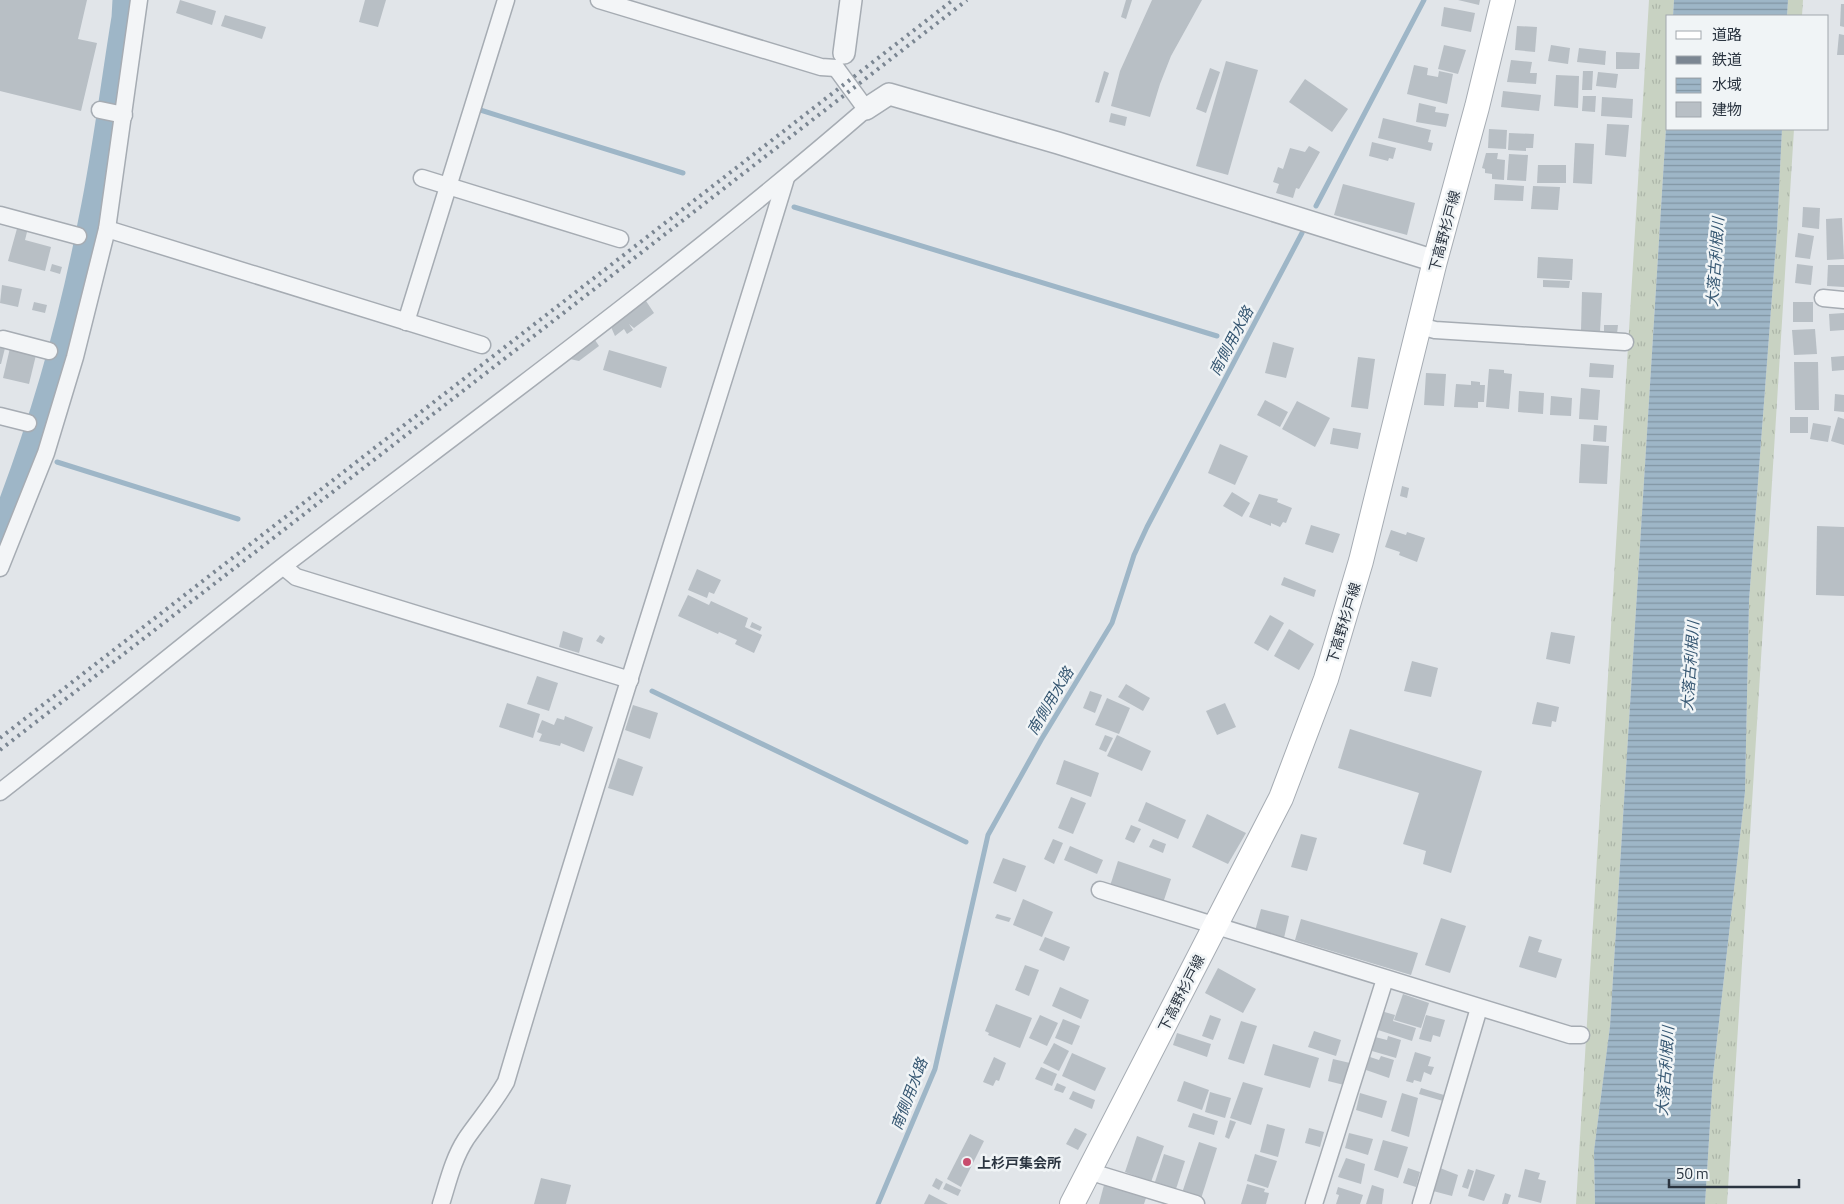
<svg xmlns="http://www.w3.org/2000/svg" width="1844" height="1204" font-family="'Titillium Web','Noto Sans JP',sans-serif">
	<defs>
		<pattern id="grass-tufts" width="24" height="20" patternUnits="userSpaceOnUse" patternTransform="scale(1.25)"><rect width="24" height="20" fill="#c8d2c2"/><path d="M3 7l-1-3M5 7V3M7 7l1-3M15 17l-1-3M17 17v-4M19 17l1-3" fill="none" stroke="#acb5a8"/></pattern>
		<pattern id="water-rules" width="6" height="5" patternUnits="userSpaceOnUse" patternTransform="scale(1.25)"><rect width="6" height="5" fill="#9eb6c7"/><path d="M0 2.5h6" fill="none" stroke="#8195a3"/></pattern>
	</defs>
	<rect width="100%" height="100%" fill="#e1e5e9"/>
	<g fill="url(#grass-tufts)">
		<polygon points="1649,0 1674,0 1673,16 1668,16 1668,96 1610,1026 1594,1151 1595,1204 1576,1204"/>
		<polygon points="1788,0 1803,0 1802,16 1787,16"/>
		<polygon points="1782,129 1794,129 1727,1204 1705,1204 1713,1075 1745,792 1749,601 1777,230"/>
	</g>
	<g fill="url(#water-rules)">
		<polygon points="1674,0 1788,0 1787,16 1673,16"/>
		<polygon points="1668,96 1668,129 1782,129 1777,230 1749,601 1745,792 1713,1075 1705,1204 1595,1204 1594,1151 1610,1026"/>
	</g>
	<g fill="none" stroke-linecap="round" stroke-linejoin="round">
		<g stroke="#9eb6c7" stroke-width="5">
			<polyline points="477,109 683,173"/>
			<polyline points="1316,206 1424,0"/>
			<polyline points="794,207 1217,336"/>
			<polyline points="57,462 238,519"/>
			<polyline points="652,691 966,842"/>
			<polyline points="878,1204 935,1069 988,835 1041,740 1112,623 1134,555 1147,527 1302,233"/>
		</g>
		<path stroke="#9eb6c7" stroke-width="31" d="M0,540C41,438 73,328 94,220C108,153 116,85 127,18L128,0"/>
	</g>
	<g fill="#b8bfc5">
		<polygon points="0,0 87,0 78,39 97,43 81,111 0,91"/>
		<polygon points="180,0 216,11 212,25 176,13"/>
		<polygon points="365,0 386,0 378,27 359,22"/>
		<polygon points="1126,0 1132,0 1126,19 1121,17"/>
		<polygon points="1152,0 1202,0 1171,56 1160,84 1150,117 1111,106 1120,71"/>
		<polygon points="1458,0 1480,0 1479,5"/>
		<polygon points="1841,4 1844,4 1844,27 1840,26"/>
		<polygon points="1444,7 1475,13 1471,32 1441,26"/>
		<polygon points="225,15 266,27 262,39 221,26"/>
		<polygon points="1517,26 1537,27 1535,52 1515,50"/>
		<polygon points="1839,34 1844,35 1844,55 1837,55"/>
		<polygon points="1444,45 1466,50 1458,74 1438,69"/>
		<polygon points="1551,45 1570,48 1568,64 1548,61"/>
		<polygon points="1579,48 1606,51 1605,65 1577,62"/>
		<polygon points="1616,52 1640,53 1639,69 1616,69"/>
		<polygon points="1511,60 1532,62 1530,73 1537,73 1536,84 1507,82"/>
		<polygon points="1226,61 1258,70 1228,175 1196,166"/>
		<polygon points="1414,65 1428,68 1427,75 1438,77 1439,71 1453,74 1447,104 1407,94"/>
		<polygon points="1210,68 1220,72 1206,113 1196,109"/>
		<polygon points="1104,71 1109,73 1099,103 1095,102"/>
		<polygon points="1583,71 1593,71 1592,90 1582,90"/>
		<polygon points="1598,72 1618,74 1616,88 1596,86"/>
		<polygon points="1556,75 1579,76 1578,108 1554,106"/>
		<polygon points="1305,79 1348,109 1332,132 1289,102"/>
		<polygon points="1503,91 1541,95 1539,111 1501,107"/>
		<polygon points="1583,96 1596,96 1595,112 1582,111"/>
		<polygon points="1602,97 1633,99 1632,118 1601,116"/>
		<polygon points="1419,103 1436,107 1435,112 1449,114 1446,127 1416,122"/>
		<polygon points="1111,113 1127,117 1125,126 1109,122"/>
		<polygon points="1383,118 1431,130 1428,142 1433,143 1431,151 1378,138"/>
		<polygon points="1607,124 1629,125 1626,157 1605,155"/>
		<polygon points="1489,129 1507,130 1506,149 1488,148"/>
		<polygon points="1509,133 1534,134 1533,148 1526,148 1526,151 1508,150"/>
		<polygon points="1372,142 1396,148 1393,159 1389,158 1388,161 1369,156"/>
		<polygon points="1575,143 1594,144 1592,184 1573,183"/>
		<polygon points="1309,146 1320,152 1299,189 1296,188 1293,198 1276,193 1279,184 1273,182 1278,167 1283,169 1290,148 1305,152"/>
		<polygon points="1486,153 1498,153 1497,159 1505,160 1504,180 1492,179 1492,174 1485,173 1485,169 1482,168"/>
		<polygon points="1509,154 1528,155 1526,181 1507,180"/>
		<polygon points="1538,165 1566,165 1566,183 1537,183"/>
		<polygon points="1343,184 1415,203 1407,235 1334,215"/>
		<polygon points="1495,184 1524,186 1523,201 1494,200"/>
		<polygon points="1533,186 1560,187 1558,210 1531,209"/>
		<polygon points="1803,207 1820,208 1819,229 1802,227"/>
		<polygon points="1842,218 1844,259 1827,260 1826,219"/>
		<polygon points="18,225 28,228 25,240 51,247 45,271 8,261"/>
		<polygon points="1798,233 1814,236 1810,259 1795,257"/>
		<polygon points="1538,257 1573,259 1572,280 1537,278"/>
		<polygon points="52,264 62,267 60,274 50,271"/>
		<polygon points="1797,264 1813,266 1811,285 1795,283"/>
		<polygon points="1828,265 1844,265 1844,287 1827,286"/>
		<polygon points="1543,280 1570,281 1569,288 1543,287"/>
		<polygon points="2,285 22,289 18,307 0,303"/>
		<polygon points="1582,292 1602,293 1600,332 1581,331"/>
		<polygon points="646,301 654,313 634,328 629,324 633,330 627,334 624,329 615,336 611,327"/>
		<polygon points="34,302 47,305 45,313 32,310"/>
		<rect x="1793" y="302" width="20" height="20"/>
		<polygon points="1844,313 1844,330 1830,331 1829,314"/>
		<polygon points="1604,325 1618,325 1617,334 1604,333"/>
		<polygon points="1815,329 1817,354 1794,355 1792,330"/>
		<polygon points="595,340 599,346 579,361 570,359"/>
		<polygon points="1273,342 1294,348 1286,378 1265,373"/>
		<polygon points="0,347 5,348 1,364 0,364"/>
		<polygon points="10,348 36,355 29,384 3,378"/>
		<polygon points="609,350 667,367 661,388 603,370"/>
		<polygon points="1844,356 1844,370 1832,371 1831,357"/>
		<polygon points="1358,357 1375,359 1368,409 1351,407"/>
		<polygon points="1794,362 1818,362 1819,410 1795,410"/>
		<polygon points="1590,363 1614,365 1613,378 1589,377"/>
		<polygon points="1489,369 1504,370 1504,373 1512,374 1509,409 1486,407"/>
		<polygon points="1426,373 1446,374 1444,406 1424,405"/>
		<polygon points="1471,381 1480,382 1480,385 1485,385 1484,402 1478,402 1478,408 1454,407 1456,384 1471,385"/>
		<polygon points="1581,388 1600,390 1598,420 1579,419"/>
		<polygon points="1519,391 1544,393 1543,414 1518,412"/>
		<polygon points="1835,394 1844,395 1844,412 1834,411"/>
		<polygon points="1551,396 1572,398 1571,416 1550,415"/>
		<polygon points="1265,400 1288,412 1280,427 1257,415"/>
		<polygon points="1297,401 1330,418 1315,447 1282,429"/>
		<rect x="1790" y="417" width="18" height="16"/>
		<polygon points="1838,417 1844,419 1844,445 1831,441"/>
		<polygon points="1813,423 1831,426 1828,442 1810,439"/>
		<polygon points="1594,425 1607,426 1606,442 1593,441"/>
		<polygon points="1333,428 1361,433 1358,449 1330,444"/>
		<polygon points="1220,444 1248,456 1235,485 1208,473"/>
		<polygon points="1581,444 1609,446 1607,484 1579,483"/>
		<polygon points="1402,486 1409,488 1407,498 1400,496"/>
		<polygon points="1232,492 1250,503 1242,517 1223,506"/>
		<polygon points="1259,494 1278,499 1277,502 1292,508 1286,523 1283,522 1280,527 1271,523 1271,526 1249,517"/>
		<polygon points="1311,525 1340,534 1333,553 1305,544"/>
		<polygon points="1817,526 1844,527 1844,596 1816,595"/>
		<polygon points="1391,530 1406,535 1407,532 1425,538 1417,562 1399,555 1400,552 1385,547"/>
		<polygon points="697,569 721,580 714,594 709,592 707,598 688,590"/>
		<polygon points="1284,577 1316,590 1314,597 1281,585"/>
		<polygon points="688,595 709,605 711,601 748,618 745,627 762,635 754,653 735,644 737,640 719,632 718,634 678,616"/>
		<polygon points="1270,615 1284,623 1268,651 1254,643"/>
		<polygon points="752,622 762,627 760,631 750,627"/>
		<polygon points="1289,629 1314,644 1299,670 1274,656"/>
		<polygon points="563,631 583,638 579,653 559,647"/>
		<polygon points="1551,632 1575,636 1570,664 1546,659"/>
		<polygon points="600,635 605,638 602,644 596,641"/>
		<polygon points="1412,661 1438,668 1431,697 1404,691"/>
		<polygon points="537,676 558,683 549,711 527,704"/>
		<polygon points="1126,684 1150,698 1143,711 1118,697"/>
		<polygon points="1090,691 1102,695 1095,713 1083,708"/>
		<polygon points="1107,698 1130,708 1119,734 1095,725"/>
		<polygon points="1537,702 1559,707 1556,722 1552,721 1551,727 1532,724"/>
		<polygon points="507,703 540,714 533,738 499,727"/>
		<polygon points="1225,703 1236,727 1217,735 1206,711"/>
		<polygon points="633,705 658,713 650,739 625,730"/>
		<polygon points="565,716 593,727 584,752 561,743 560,746 539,741 542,734 537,732 542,720 554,725 557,718 564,720"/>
		<polygon points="1350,729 1482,771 1451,873 1423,864 1426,851 1403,844 1419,793 1338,768"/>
		<polygon points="1105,735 1113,738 1106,752 1099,749"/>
		<polygon points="1117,735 1151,751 1142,771 1107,756"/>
		<polygon points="618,758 643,767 633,796 608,788"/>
		<polygon points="1064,760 1099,773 1091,797 1056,784"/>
		<polygon points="1071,797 1086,803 1073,834 1058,828"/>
		<polygon points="1146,802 1186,820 1178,839 1138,821"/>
		<polygon points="1207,814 1246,833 1228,864 1192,847"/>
		<polygon points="1131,825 1141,829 1134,843 1125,839"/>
		<polygon points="1301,834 1317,838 1307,871 1291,867"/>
		<polygon points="1053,839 1063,843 1054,864 1044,859"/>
		<polygon points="1153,839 1166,844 1163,853 1149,847"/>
		<polygon points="1070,846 1103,860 1097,874 1064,860"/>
		<polygon points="1003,858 1026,866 1016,892 993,883"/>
		<polygon points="1118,861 1171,879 1163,903 1110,886"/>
		<polygon points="1023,899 1053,912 1042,937 1013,925"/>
		<polygon points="1261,909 1289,916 1284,938 1255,931"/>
		<polygon points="997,914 1011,918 1009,922 995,918"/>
		<polygon points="1441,918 1466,926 1450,973 1425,965"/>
		<polygon points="1301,919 1418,953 1411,975 1295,940"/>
		<polygon points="1529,936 1542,940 1538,952 1562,959 1556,978 1519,967"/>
		<polygon points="1045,937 1070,947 1064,961 1039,950"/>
		<polygon points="1025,965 1039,970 1029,996 1015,990"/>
		<polygon points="1218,968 1256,989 1243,1013 1205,993"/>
		<polygon points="1060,987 1089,1000 1081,1019 1052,1006"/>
		<polygon points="1403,994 1429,1003 1421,1028 1394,1020"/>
		<polygon points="996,1004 1032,1018 1020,1048 988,1035 989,1033 985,1031"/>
		<polygon points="1381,1011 1395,1015 1393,1021 1416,1028 1412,1041 1375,1029"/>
		<polygon points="1040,1015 1058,1023 1047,1046 1029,1038"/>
		<polygon points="1210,1015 1221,1019 1213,1040 1202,1036"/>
		<polygon points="1426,1015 1445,1020 1440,1037 1433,1035 1431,1042 1419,1039"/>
		<polygon points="1063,1019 1080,1026 1072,1045 1055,1038"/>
		<polygon points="1241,1021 1257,1026 1244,1064 1228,1059"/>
		<polygon points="1314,1031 1341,1040 1336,1056 1308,1047"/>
		<polygon points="1177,1033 1211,1044 1207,1057 1173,1045"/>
		<polygon points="1388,1036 1401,1040 1396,1058 1372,1051 1375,1037 1387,1040"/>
		<polygon points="1054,1043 1069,1051 1059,1071 1043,1063"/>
		<polygon points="1273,1044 1319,1058 1310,1088 1264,1075"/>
		<polygon points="1415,1052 1431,1057 1428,1066 1434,1067 1431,1075 1424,1072 1421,1082 1414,1080 1413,1083 1406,1081"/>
		<polygon points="1072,1053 1106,1068 1095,1091 1062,1076"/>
		<polygon points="1381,1056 1394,1060 1389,1078 1366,1070 1370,1057 1379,1060"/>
		<polygon points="994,1057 1006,1063 999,1081 996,1080 993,1086 983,1082"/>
		<polygon points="1333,1059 1350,1063 1344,1085 1328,1081"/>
		<polygon points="1041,1067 1057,1074 1052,1086 1035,1079"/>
		<polygon points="1184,1081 1209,1090 1202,1110 1177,1101"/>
		<polygon points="1243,1082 1263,1088 1251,1125 1230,1118"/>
		<polygon points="1057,1083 1066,1087 1063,1093 1054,1090"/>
		<polygon points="1421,1088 1444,1095 1443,1101 1419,1094"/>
		<polygon points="1073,1091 1095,1100 1092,1109 1069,1099"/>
		<polygon points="1210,1092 1231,1098 1225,1118 1205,1112"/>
		<polygon points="1360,1093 1387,1101 1382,1118 1356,1110"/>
		<polygon points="1402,1093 1418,1098 1409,1137 1391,1131"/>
		<polygon points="1193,1113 1218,1121 1214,1135 1188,1127"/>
		<polygon points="1230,1120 1236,1122 1229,1139 1225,1137"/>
		<polygon points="1267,1124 1285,1129 1278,1157 1260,1152"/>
		<polygon points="1075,1128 1087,1134 1078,1150 1066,1144"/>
		<polygon points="1309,1128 1324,1132 1320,1147 1305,1143"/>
		<polygon points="1349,1133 1373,1139 1368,1155 1345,1148"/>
		<polygon points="970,1134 984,1141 961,1187 947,1179"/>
		<polygon points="1137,1136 1164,1146 1151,1182 1125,1172"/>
		<polygon points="1383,1140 1408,1147 1398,1178 1374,1170"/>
		<polygon points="1199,1142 1217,1148 1200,1202 1181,1196"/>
		<polygon points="1164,1154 1185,1161 1176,1189 1155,1182"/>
		<polygon points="1255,1154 1277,1161 1268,1188 1247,1181"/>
		<polygon points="1346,1158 1365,1164 1361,1184 1338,1177"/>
		<polygon points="1408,1168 1420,1172 1416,1187 1403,1183"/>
		<polygon points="1440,1168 1458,1175 1452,1196 1433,1191"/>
		<polygon points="1468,1169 1474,1171 1468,1189 1462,1187"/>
		<polygon points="1476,1169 1495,1175 1484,1201 1468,1196"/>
		<polygon points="1525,1169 1540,1173 1538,1179 1546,1181 1541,1203 1518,1197"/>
		<polygon points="541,1178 571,1185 566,1204 534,1204"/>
		<polygon points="936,1178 943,1182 939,1190 932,1186"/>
		<polygon points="946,1183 961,1190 958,1196 943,1189"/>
		<polygon points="1247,1184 1265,1189 1264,1192 1269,1193 1266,1204 1241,1204"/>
		<polygon points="1104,1185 1146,1198 1144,1204 1099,1204"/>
		<polygon points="1372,1185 1384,1189 1382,1204 1366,1204"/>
		<polygon points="1338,1187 1363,1195 1360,1204 1336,1204 1339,1195 1336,1194"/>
		<polygon points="1505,1193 1511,1195 1508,1204 1502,1204"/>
		<polygon points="929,1194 948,1204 924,1204"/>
	</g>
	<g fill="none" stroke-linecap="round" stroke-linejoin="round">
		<g stroke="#a6acb3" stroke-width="19">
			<g id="minor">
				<polyline points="599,0 821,67 836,68"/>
				<polyline points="100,110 124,115"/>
				<polyline points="422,178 620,239"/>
				<polyline points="0,215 78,236"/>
				<polyline points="107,229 482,345"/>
				<polyline points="1823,298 1844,300"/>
				<polyline points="406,322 506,0"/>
				<polyline points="1420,326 1435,330 1625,342"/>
				<polyline points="3,339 49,351"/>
				<polyline points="0,416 28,423"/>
				<polyline points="284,567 296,577 630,680"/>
				<polyline points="0,568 46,453 75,357 107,229 139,0"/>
				<path d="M0,792C96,717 190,639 286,564C481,415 680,270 866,109L836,68"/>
				<polyline points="1100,890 1570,1035 1581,1035"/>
				<polyline points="1091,1170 1101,1175 1196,1204"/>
				<path d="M441,1204C448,1182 453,1159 466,1139C479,1120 494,1103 506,1082C595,780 694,480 786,178"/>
				<polyline points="1314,1204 1385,979"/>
				<polyline points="1421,1204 1479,1008"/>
			</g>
		</g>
		<g stroke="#a6acb3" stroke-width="24">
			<g id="tertiary">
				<polyline points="844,53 851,0"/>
				<polyline points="866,109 889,94 1058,143 1435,261"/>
			</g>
		</g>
		<g stroke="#a6acb3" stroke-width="26">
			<polyline id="secondary" points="1072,1204 1281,798 1326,679 1361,561 1435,261 1477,107 1503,0"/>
		</g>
		<use href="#minor" stroke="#f3f5f7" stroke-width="16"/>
		<use href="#tertiary" stroke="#f3f5f7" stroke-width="21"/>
		<use href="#secondary" stroke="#fff" stroke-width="24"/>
		<g stroke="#7b8692" stroke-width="4" stroke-dasharray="2.5 5" stroke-linecap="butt">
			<polyline points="0,738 953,0"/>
			<polyline points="0,750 967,0"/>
		</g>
	</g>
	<circle fill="#c84c6d" stroke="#f0f4f6" stroke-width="2" cx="967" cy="1162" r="5"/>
	<g text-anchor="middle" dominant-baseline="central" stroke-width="5" stroke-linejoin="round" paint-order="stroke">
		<g font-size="14" fill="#2a3440" stroke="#f0f4f6">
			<text transform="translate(1444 231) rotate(-75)">下高野杉戸線</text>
			<text transform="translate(1343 623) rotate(-73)">下高野杉戸線</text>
			<text transform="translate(1181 993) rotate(-63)">下高野杉戸線</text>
		</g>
		<g font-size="14" font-weight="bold" fill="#2a3440" stroke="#f0f4f6" text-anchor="start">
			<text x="977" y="1162">上杉戸集会所</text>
		</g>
		<g font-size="15" font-style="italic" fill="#365772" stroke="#f0f4f6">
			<text transform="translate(1715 262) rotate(-86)">大落古利根川</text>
			<text transform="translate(1231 341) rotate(-62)">南側用水路</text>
			<text transform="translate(1690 666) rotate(-86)">大落古利根川</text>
			<text transform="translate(1050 701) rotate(-59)">南側用水路</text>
			<text transform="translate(1665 1071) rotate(-86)">大落古利根川</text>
			<text transform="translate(909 1094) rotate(-69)">南側用水路</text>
		</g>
	</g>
	<rect x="1666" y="15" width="162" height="115" fill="#f0f4f6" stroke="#a1a7ad"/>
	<rect x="1676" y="31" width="25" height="8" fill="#ffffff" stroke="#a1a7ad"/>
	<text x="1712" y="40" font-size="15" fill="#2a3440">道路</text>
	<rect x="1676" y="56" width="25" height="8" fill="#7b8692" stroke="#a1a7ad"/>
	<text x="1712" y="65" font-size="15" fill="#2a3440">鉄道</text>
	<rect x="1676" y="78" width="25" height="15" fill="url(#water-rules)" stroke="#a1a7ad"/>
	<text x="1712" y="90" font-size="15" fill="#2a3440">水域</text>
	<rect x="1676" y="102" width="25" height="15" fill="#b8bfc5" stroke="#a1a7ad"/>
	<text x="1712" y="115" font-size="15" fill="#2a3440">建物</text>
	<path d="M1669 1179v8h130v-8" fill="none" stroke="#2a3440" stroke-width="2.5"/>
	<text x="1676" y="1179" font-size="15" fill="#2a3440" stroke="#f0f4f6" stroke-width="4" paint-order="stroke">50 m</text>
</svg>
